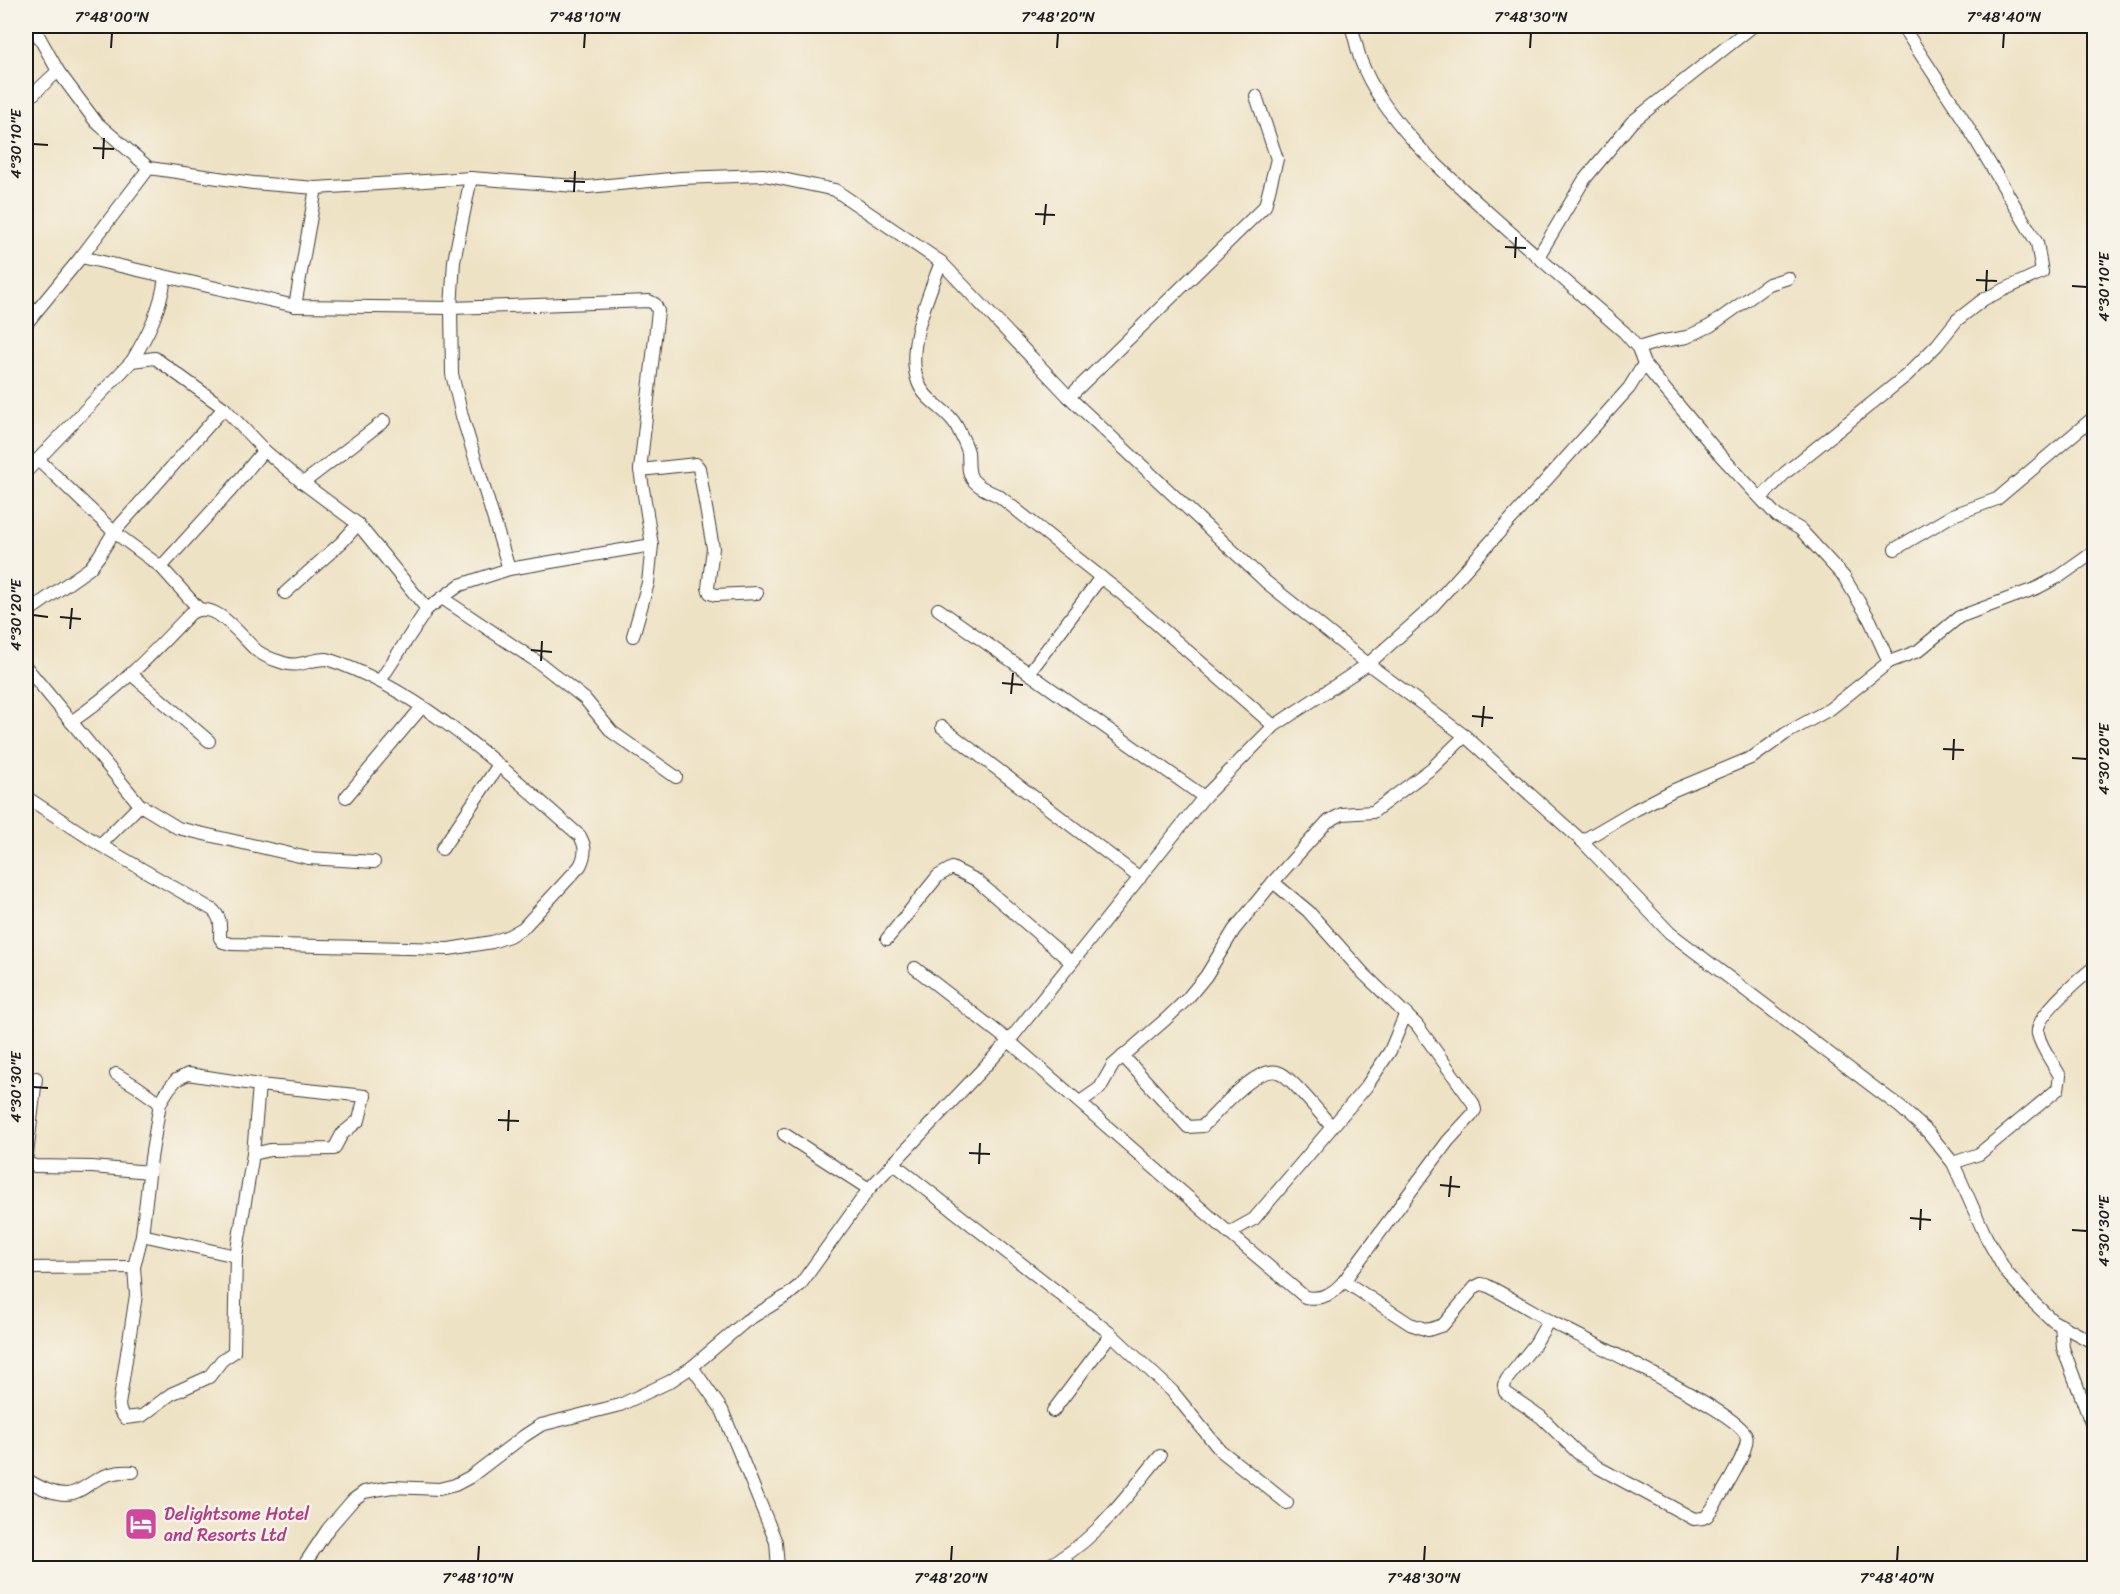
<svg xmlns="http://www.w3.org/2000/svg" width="2120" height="1594" font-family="Sriracha,sans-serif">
	<rect width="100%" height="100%" fill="#f7f3e8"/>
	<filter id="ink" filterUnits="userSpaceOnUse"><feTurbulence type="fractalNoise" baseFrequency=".0167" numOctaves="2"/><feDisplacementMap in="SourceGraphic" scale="12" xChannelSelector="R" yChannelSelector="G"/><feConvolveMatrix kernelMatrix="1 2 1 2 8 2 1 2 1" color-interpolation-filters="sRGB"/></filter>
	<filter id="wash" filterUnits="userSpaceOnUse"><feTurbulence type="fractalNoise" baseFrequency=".008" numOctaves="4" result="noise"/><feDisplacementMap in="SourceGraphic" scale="24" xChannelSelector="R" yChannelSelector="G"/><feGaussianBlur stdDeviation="1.35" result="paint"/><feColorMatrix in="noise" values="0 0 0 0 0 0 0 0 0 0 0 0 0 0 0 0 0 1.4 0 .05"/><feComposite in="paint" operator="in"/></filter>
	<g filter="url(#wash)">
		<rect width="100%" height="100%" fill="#eee2c4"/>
	</g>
	<g filter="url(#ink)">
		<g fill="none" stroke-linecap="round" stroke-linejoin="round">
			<g stroke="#3c3a35" stroke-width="14">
				<g id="minor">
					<polyline points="33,26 58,71 96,122 149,168 253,183 316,188 471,178 588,187 681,178 764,175 835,190 941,262 1069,397 1266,582 1368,664 1465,736 1582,841 1670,933 1900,1107 1928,1132 1953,1163 1986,1237 2006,1272 2034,1303 2053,1321 2094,1343"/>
					<polyline points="26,101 58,71"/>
					<polyline points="471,178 454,261 451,308 452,374 462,416 509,569"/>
					<polyline points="81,257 295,306 451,308 649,301 655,304 658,311 640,470 652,545 648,583 633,636"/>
					<polyline points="1538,257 1584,180 1632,122 1753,26"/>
					<path d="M941,262C929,295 905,347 918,382C925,402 949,410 957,427C961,435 966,444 968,452C969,461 967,472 972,479C979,488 990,492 999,496L1122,594L1274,726"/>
					<polyline points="295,306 316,188"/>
					<polyline points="26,324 81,257 149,168"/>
					<polyline points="1638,348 1658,342 1687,337 1710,326 1769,284 1788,278"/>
					<path d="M132,361C148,334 161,309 165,277"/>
					<polyline points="1644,364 1720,455 1777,516 1800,529 1844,577 1870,620 1889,662"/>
					<polyline points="1069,397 1265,206 1277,159 1256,96"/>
					<polyline points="39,460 114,532 161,567 198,608"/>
					<polyline points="640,470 696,464 699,468 713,548 708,588 710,593 716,595 757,593"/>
					<polyline points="26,472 132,361 155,358 224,408 264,450 303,483 358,524 427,609"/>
					<polyline points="303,483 384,421"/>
					<polyline points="1761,498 1785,473 1907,375 1937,345 1957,320 1984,299 2042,272 2037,243 1962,117 1902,26"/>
					<polyline points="1895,549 1953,515 1997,499 2094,417"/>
					<polyline points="161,567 231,490 264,450"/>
					<polyline points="285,593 342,542 358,524"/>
					<polyline points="442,598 542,665 585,699 612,732 676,777"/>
					<polyline points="938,609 1204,797"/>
					<polyline points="26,613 90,568 99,556 114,532 224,408"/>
					<polyline points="26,667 140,805 178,828 308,858 374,862"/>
					<polyline points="1029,673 1101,577"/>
					<polyline points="132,675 209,741"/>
					<polyline points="380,681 427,609 460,585 509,569 652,545"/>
					<polyline points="942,727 1140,878"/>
					<path d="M26,797L100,845L213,910C222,919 220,926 220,938L223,942L231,944L449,949L492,942L509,936L523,928L580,866C586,854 586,847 580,836C504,770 424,691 327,659C306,659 300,670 278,661C271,659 263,655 257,651C240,636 215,598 191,613C153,653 117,691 71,722"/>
					<polyline points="346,797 422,707"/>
					<polyline points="1582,841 1635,810 1674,790 1753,757 1785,734 1830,709 1889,662 1918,651 1959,617 2037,588 2060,576 2094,552"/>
					<polyline points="100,845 140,805"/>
					<polyline points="442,849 498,766"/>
					<polyline points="887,939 938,876 952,868 976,880 1071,962"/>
					<path d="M915,968L1009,1041L1229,1233L1305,1297C1322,1300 1333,1294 1344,1281L1448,1141L1472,1115L1475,1110L1473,1103L1417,1025L1363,973L1308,911L1273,882"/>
					<path d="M1123,1056L1188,1127L1203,1126C1218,1112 1259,1062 1280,1073C1292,1078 1322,1116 1332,1127"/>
					<polyline points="116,1074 136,1086 160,1103"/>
					<polyline points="1080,1102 1100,1088 1113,1065 1166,1019 1187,999 1206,976 1234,930 1273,882 1327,822 1342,814 1373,812 1432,768 1465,736"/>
					<polyline points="784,1134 869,1189"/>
					<polyline points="253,1154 270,1150 334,1149 342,1134 359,1120 365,1096 259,1085 188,1074 176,1080 168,1090 160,1103 151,1158 142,1235 134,1267 136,1295 119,1405 120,1411 125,1418 142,1416 171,1394 209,1377 222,1360 234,1352 236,1256 253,1154 259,1085"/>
					<polyline points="26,1163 35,1166 92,1167 150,1172"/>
					<polyline points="26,1163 36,1078"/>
					<polyline points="893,1163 1111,1334 1172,1391 1220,1450 1287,1503"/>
					<path d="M1953,1163L1979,1154L2058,1089L2060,1076C2053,1063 2041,1048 2038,1034C2034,1016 2081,978 2094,967"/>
					<polyline points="1229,1233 1254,1219 1366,1087 1390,1051 1406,1013"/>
					<polyline points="142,1235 236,1256"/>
					<polyline points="26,1268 134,1267"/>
					<path d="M1344,1281L1410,1324L1428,1330L1443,1325L1475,1287L1481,1284L1486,1285C1508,1296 1529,1309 1550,1321C1582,1338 1736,1411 1746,1435C1752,1449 1716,1503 1707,1516L1703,1518L1694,1519L1599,1468L1578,1453L1541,1417L1505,1392L1504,1385L1507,1379L1535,1344L1549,1320"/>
					<polyline points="2061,1325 2063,1348 2094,1431"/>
					<polyline points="692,1367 722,1410 776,1542 778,1568"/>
					<polyline points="1053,1411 1111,1334"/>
					<path d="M26,1479C37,1486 52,1494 66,1494C78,1494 87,1485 96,1480C108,1473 120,1471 133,1472"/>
					<polyline points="1063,1558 1071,1568"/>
					<path d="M302,1568L328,1529L353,1500L364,1492L392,1487L439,1489L455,1485L470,1477L524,1436L541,1425L620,1405L669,1382L692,1367L746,1321L788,1295L800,1285L869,1189L1009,1041L1204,797L1274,726L1368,664L1431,608L1629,388L1644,364L1638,348L1624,332C1583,296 1541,260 1500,223C1451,179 1385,124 1361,61C1357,50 1355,37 1351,26"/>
					<path d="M1043,1568C1093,1545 1125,1498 1160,1456"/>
				</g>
			</g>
			<use href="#minor" stroke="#fff" stroke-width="12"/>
		</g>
	</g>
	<path fill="none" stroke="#1c1c1c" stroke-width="2" d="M111,48L112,33M584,48L585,33M1057,48L1058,33M1530,48L1531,33M2003,48L2004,33M33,144L48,145M93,148L114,149M103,159L104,138M564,181L585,182M574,192L575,171M1035,214L1055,215M1044,225L1046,204M1505,247L1526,248M1515,258L1516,237M1976,280L1997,281M2072,286L2087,287M1986,291L1987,270M33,615L48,617M60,617L81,619M70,629L72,608M531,650L552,652M541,661L542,641M1002,683L1023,685M1011,694L1013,673M1472,716L1493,718M1482,727L1484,706M1943,749L1964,750M2072,758L2087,759M1953,760L1954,739M33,1087L48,1088M498,1120L519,1121M508,1131L509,1110M969,1153L990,1154M979,1164L980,1143M1440,1185L1460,1187M1449,1197L1451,1176M1910,1218L1931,1220M1920,1230L1921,1209M2072,1230L2087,1231M478,1561L479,1546M951,1561L952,1546M1424,1561L1425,1546M1897,1561L1898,1546"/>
	<defs>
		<g id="hotel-square" transform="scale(1.725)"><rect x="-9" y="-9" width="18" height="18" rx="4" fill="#d1479c" stroke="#f7f3e8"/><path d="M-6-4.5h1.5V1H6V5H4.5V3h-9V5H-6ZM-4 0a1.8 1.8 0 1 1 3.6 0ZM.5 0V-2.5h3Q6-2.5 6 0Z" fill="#fff"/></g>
	</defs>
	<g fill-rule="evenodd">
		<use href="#hotel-square" x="141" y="1524"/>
	</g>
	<g text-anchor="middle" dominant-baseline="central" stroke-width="5" stroke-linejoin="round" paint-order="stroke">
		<g font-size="18" fill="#b23c85" stroke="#f7f3e8" text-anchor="start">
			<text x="164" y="1514">Delightsome Hotel<tspan x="164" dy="21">and Resorts Ltd</tspan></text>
		</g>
	</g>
	<rect width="2120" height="1594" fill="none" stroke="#f7f3e8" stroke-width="66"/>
	<rect x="33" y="33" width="2054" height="1528" fill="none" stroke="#1c1c1c" stroke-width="2"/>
	<g font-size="15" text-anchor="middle" fill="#1c1c1c">
		<text x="112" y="22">7°48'00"N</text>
		<text x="585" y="22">7°48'10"N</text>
		<text x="1058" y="22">7°48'20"N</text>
		<text x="1531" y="22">7°48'30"N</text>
		<text x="2004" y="22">7°48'40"N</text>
		<text transform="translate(16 144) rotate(-90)" y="5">4°30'10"E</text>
		<text transform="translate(2104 287) rotate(-90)" y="5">4°30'10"E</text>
		<text transform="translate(16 615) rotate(-90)" y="5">4°30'20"E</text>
		<text transform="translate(2104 759) rotate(-90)" y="5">4°30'20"E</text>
		<text transform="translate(16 1087) rotate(-90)" y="5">4°30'30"E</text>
		<text transform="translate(2104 1231) rotate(-90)" y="5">4°30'30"E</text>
		<text x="478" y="1583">7°48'10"N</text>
		<text x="951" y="1583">7°48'20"N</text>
		<text x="1424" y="1583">7°48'30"N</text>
		<text x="1897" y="1583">7°48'40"N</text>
	</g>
</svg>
